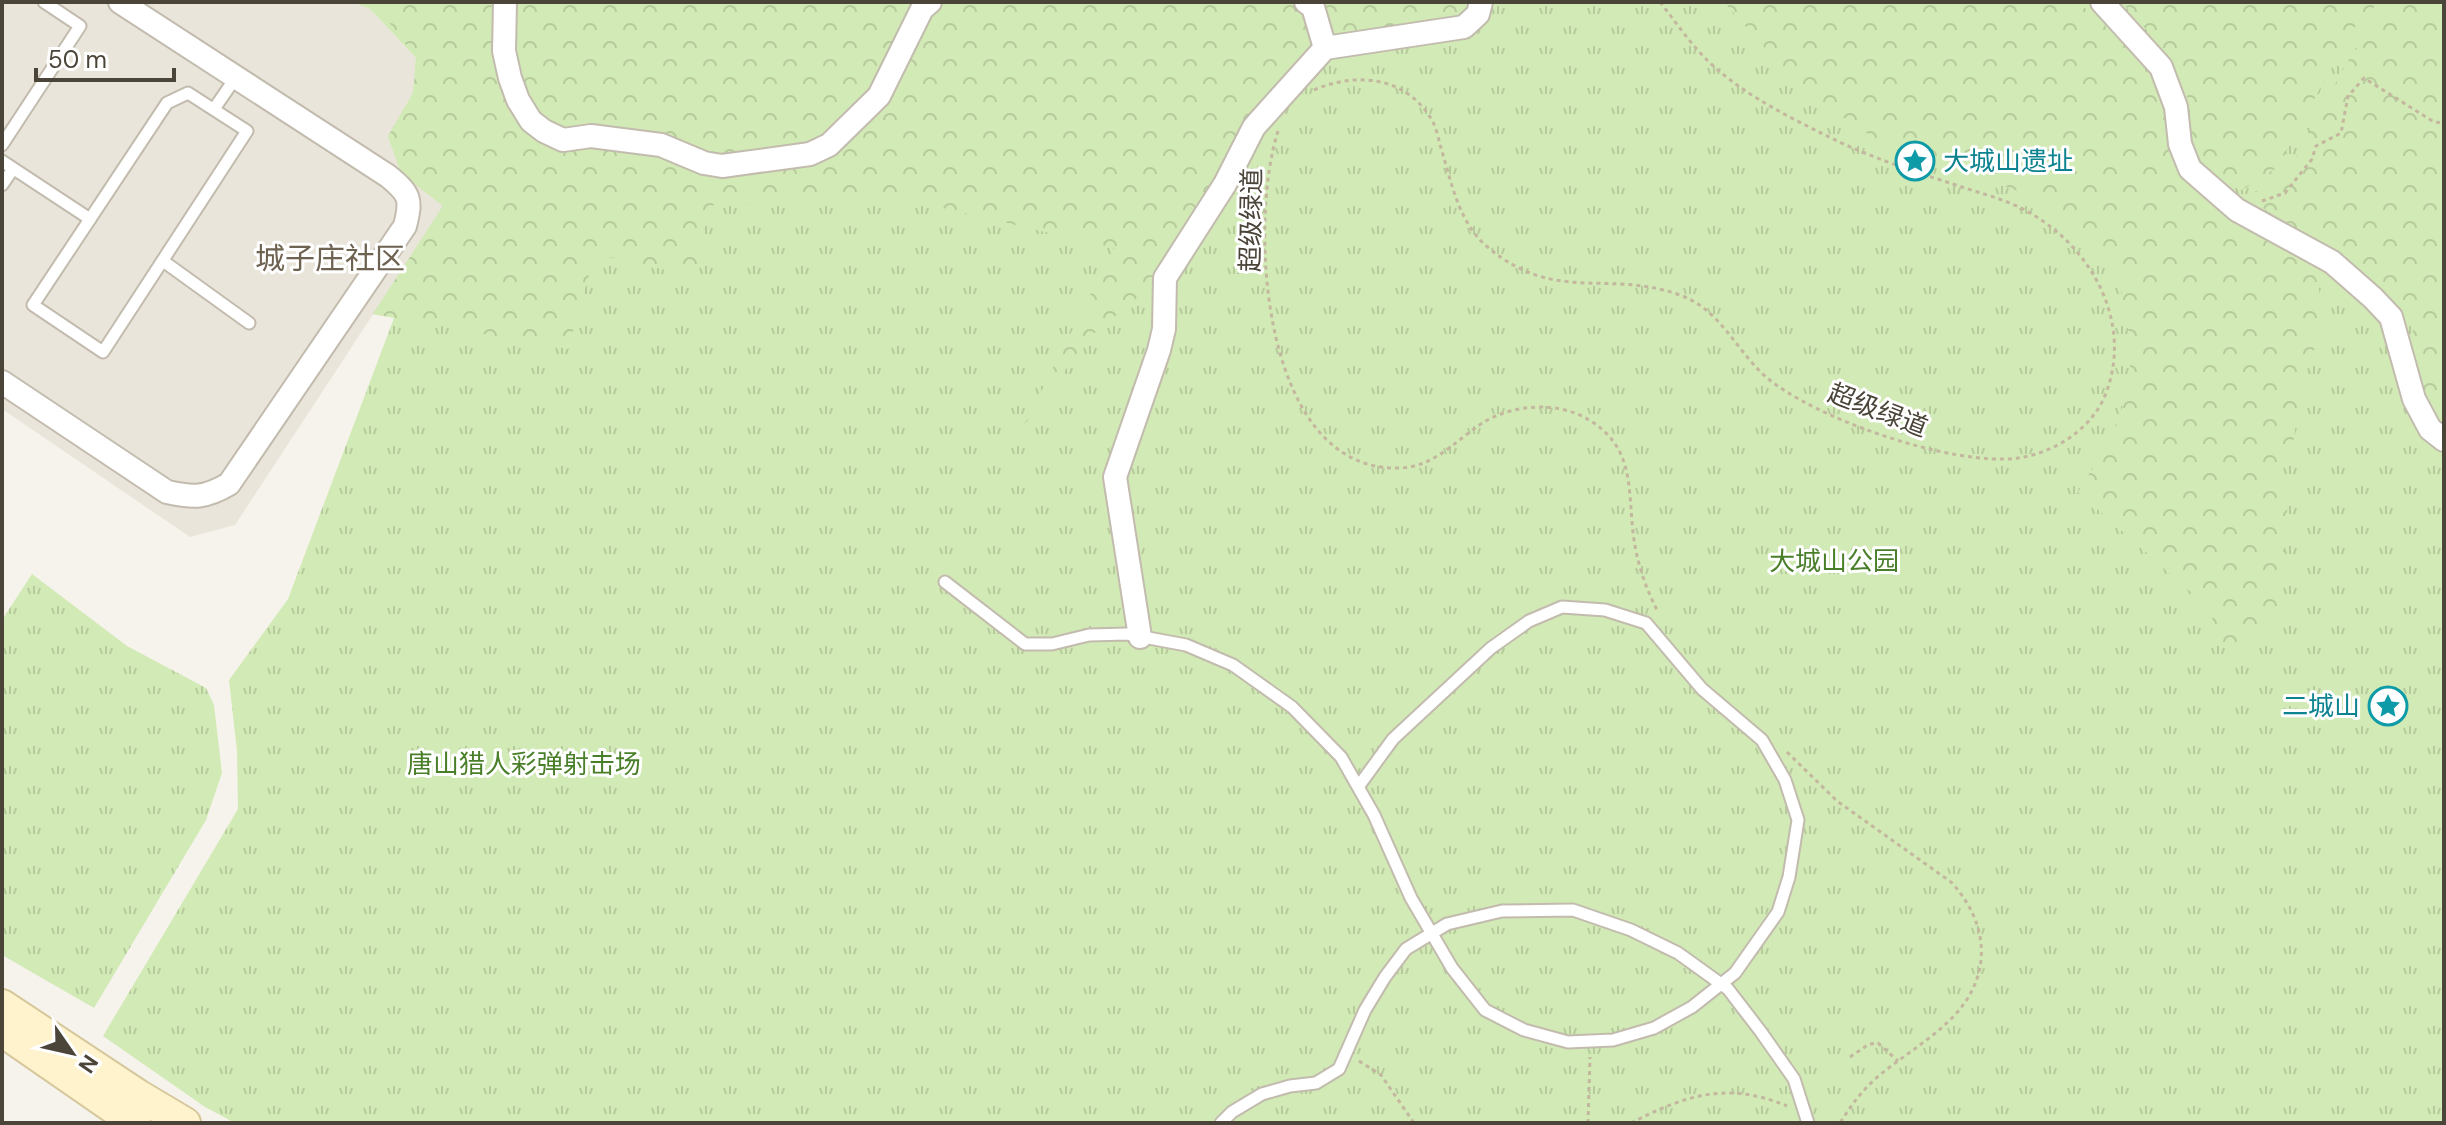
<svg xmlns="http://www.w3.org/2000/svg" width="2446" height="1125" font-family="'DM Sans','Noto Sans SC',sans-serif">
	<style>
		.residential { fill: #eae5da }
		.grass { fill: url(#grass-tufts) }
		.forest { fill: url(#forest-crowns) }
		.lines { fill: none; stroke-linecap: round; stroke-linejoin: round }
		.lane-casing { stroke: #c2bbae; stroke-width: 15 }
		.street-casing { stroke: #c2bbae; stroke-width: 26 }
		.secondary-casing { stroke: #d6c79b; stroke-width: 34 }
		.path { stroke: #c4b79f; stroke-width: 3; stroke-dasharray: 4 4; stroke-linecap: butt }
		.lane { stroke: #fff; stroke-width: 11 }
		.street { stroke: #fff; stroke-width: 22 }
		.secondary { stroke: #fff3cd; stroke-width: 30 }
		.labels { text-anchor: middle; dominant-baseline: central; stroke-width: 6; stroke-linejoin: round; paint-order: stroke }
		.culture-label { font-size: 26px; fill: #0d838f; stroke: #fff; text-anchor: start }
		.street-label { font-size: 26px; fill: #4b4439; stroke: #fff }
		.park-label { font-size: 26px; fill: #4a7f2a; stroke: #fff }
		.quarter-label { font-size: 30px; fill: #6e6250; stroke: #fff }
	</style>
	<defs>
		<pattern id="grass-tufts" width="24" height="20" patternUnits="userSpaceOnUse" patternTransform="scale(2)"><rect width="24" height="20" fill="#d2eab5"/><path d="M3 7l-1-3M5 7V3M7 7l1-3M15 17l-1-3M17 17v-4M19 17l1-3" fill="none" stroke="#b6ca9c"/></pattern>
		<pattern id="forest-crowns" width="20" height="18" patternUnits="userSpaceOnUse" patternTransform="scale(2)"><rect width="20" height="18" fill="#d2eab5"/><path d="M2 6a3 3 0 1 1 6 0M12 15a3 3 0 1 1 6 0" fill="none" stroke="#b6ca9c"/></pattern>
	</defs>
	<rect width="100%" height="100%" fill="#f6f3ec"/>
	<!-- residential -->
	<polygon class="residential" points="2,2 352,2 370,9 416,58 413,93 388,137 401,173 444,206 235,525 190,537 2,409"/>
	<!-- grass -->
	<g class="grass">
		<polygon points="352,2 2444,2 2444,1123 235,1123 205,1107 103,1036 238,809 237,751 229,680 288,599 394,318 373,314 443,206 401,173 388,136 413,93 416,58 370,9"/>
		<polygon points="32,574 127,646 206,688 214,705 222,773 206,820 94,1008 2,955 2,620"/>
	</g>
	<!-- forest -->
	<g class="forest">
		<polygon points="374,2 497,2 496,63 563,147 628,150 666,156 821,160 934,10 945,2 1295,2 1308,24 1310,47 1167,265 1149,288 1090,337 1024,425 1114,248 891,196 713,205 699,243 697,277 595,254 568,349 373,314 443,206 401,173 388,137 413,93 416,58"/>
		<polygon points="511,2 920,2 871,92 829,138 809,145 730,158 711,155 603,123 559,127 539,121 522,90 510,49"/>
		<polygon points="1320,2 1468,2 1456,20 1338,44"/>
		<polygon points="1724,2 2078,2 2124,43 2166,98 2178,174 2315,272 2325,319 2301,387 2292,452 2278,470 2288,501 2281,592 2285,608 2252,652 2213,640 2212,611 2078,492 2111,438 2129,389 2131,343 2119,280 2081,229 2033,196 1888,147 1804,92"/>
		<path d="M 2122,2 L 2379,2 L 2350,32 L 2278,167 L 2242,190 C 2170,157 2205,135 2181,80 C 2169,51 2142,26 2122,2 Z"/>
		<path d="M 2394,2 L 2444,2 L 2444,429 C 2417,403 2414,364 2413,328 L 2354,269 L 2245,196 L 2283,180 L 2346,64 L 2380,15 Z"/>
	</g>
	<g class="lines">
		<!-- lane casing -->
		<g class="lane-casing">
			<g id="lane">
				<polygon points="188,93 247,131 103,352 33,305 167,103"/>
				<polyline points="214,109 236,77"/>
				<polyline points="2,145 80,26 44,2"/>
				<polyline points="2,161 90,219"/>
				<polyline points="2,185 13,169"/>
				<polyline points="163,261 249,323"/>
				<polyline points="945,582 1025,644 1052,644 1089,635 1127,634 1186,645 1233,665 1292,707 1341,757 1374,815 1411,898 1452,968 1485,1010 1524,1030 1568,1042 1613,1040 1654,1028 1692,1007 1735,973 1778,912 1789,877 1798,820 1785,780 1762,740 1702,689 1646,623 1605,610 1562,607 1529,621 1491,648 1393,739 1358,787"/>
				<polyline points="1221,1123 1232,1112 1262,1094 1290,1086 1316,1083 1339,1069 1365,1010 1385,977 1406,949 1447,924 1502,911 1573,910 1631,930 1678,953 1728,989 1761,1032 1794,1079 1808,1123"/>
			</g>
		</g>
		<!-- street casing -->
		<g class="street-casing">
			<g id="street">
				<polyline points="505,2 504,51 510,78 518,100 531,121 544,131 563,140 591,136 661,145 704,163 722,166 810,154 829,145 879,96 922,9 930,2"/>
				<polyline points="1306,2 1313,7 1325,48"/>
				<polyline points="2102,2 2161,67 2176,107 2180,144 2190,169 2237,210 2332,262 2373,298 2391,317 2414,399 2430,429 2444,440"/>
				<path d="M 2,382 L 167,492 C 194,498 205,498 229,484 L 405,226 C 412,199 410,194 388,176 L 120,2"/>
				<polyline points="1140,637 1115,477 1159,350 1164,329 1165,278 1225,184 1254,127 1325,48 1464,27 1478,14 1481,2"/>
			</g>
		</g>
		<!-- secondary casing -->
		<g class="secondary-casing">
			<g id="secondary">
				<polyline points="2,1005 138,1095 185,1123"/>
				<polyline points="2,1031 135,1123"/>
			</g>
		</g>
		<!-- path -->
		<g class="path">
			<path d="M 1314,90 C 1355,72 1404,76 1430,117 C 1436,125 1438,138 1441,148 C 1452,184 1459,225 1490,249 C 1556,303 1606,270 1677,294 C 1720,308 1734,348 1765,376 C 1814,419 1954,467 2018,458 C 2055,453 2093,428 2106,393 C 2133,323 2092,248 2030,213 C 2007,199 1978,193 1953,184 C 1909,170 1864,155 1823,134 C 1783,114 1738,91 1706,59 C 1689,42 1675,21 1660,2"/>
			<path d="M 1278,131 C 1248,224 1261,474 1401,468 C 1436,466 1457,439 1484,422 C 1514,404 1559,401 1589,420 C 1634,447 1628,487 1633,532 C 1636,560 1645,587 1658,612"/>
			<polyline points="2262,201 2285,193 2312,159 2316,146 2341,133 2348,96 2364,78 2434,122 2444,123"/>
			<path d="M 1787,752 L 1837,801 L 1951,882 C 1990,924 1993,977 1951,1019 C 1928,1042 1899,1058 1874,1080 C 1860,1093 1850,1107 1840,1123"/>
			<polyline points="1850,1057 1869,1044 1878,1043 1898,1061"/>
			<polyline points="1359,1061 1381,1075 1414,1123"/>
			<polyline points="1588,1123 1590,1057"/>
			<path d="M 1631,1123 C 1686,1095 1727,1081 1787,1106"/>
		</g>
		<!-- lane -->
		<use href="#lane" class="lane"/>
		<!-- street -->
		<use href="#street" class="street"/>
		<!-- secondary -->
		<use href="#secondary" class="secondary"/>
	</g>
	<!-- icons -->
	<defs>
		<g id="sight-ring" transform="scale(2)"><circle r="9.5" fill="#fff" stroke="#0f9aa8" stroke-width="1.5"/><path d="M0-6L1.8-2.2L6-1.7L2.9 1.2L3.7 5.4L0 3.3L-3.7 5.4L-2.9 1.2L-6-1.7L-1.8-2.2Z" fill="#0f9aa8"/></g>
	</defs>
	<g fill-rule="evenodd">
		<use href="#sight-ring" x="1915" y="161"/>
		<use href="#sight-ring" x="2388" y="706"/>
	</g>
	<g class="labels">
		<!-- culture labels -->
		<g class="culture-label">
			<text x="1943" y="161">大城山遗址</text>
			<text x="2360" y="706" text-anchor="end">二城山</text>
		</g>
		<!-- street labels -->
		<g class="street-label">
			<text transform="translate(1251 220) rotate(-89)">超级绿道</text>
			<text transform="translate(1878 410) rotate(21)">超级绿道</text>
		</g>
		<!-- park labels -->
		<g class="park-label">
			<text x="1834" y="561">大城山公园</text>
			<text x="524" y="764">唐山猎人彩弹射击场</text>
		</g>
		<!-- quarter labels -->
		<g class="quarter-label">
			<text x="330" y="258">城子庄社区</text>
		</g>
	</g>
	<!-- border -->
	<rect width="2446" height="1125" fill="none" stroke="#4b4439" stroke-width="8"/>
	<!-- north arrow -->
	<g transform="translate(72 1053) rotate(124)" stroke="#ffffff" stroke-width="6" paint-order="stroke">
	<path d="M0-6L14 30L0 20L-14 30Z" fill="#4b4439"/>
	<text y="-12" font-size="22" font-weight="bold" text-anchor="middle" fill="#4b4439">N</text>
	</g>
	<!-- scale -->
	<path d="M36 68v12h138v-12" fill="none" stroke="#4b4439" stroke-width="4"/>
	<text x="48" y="68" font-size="24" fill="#4b4439" stroke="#ffffff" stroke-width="6" paint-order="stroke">50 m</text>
</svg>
